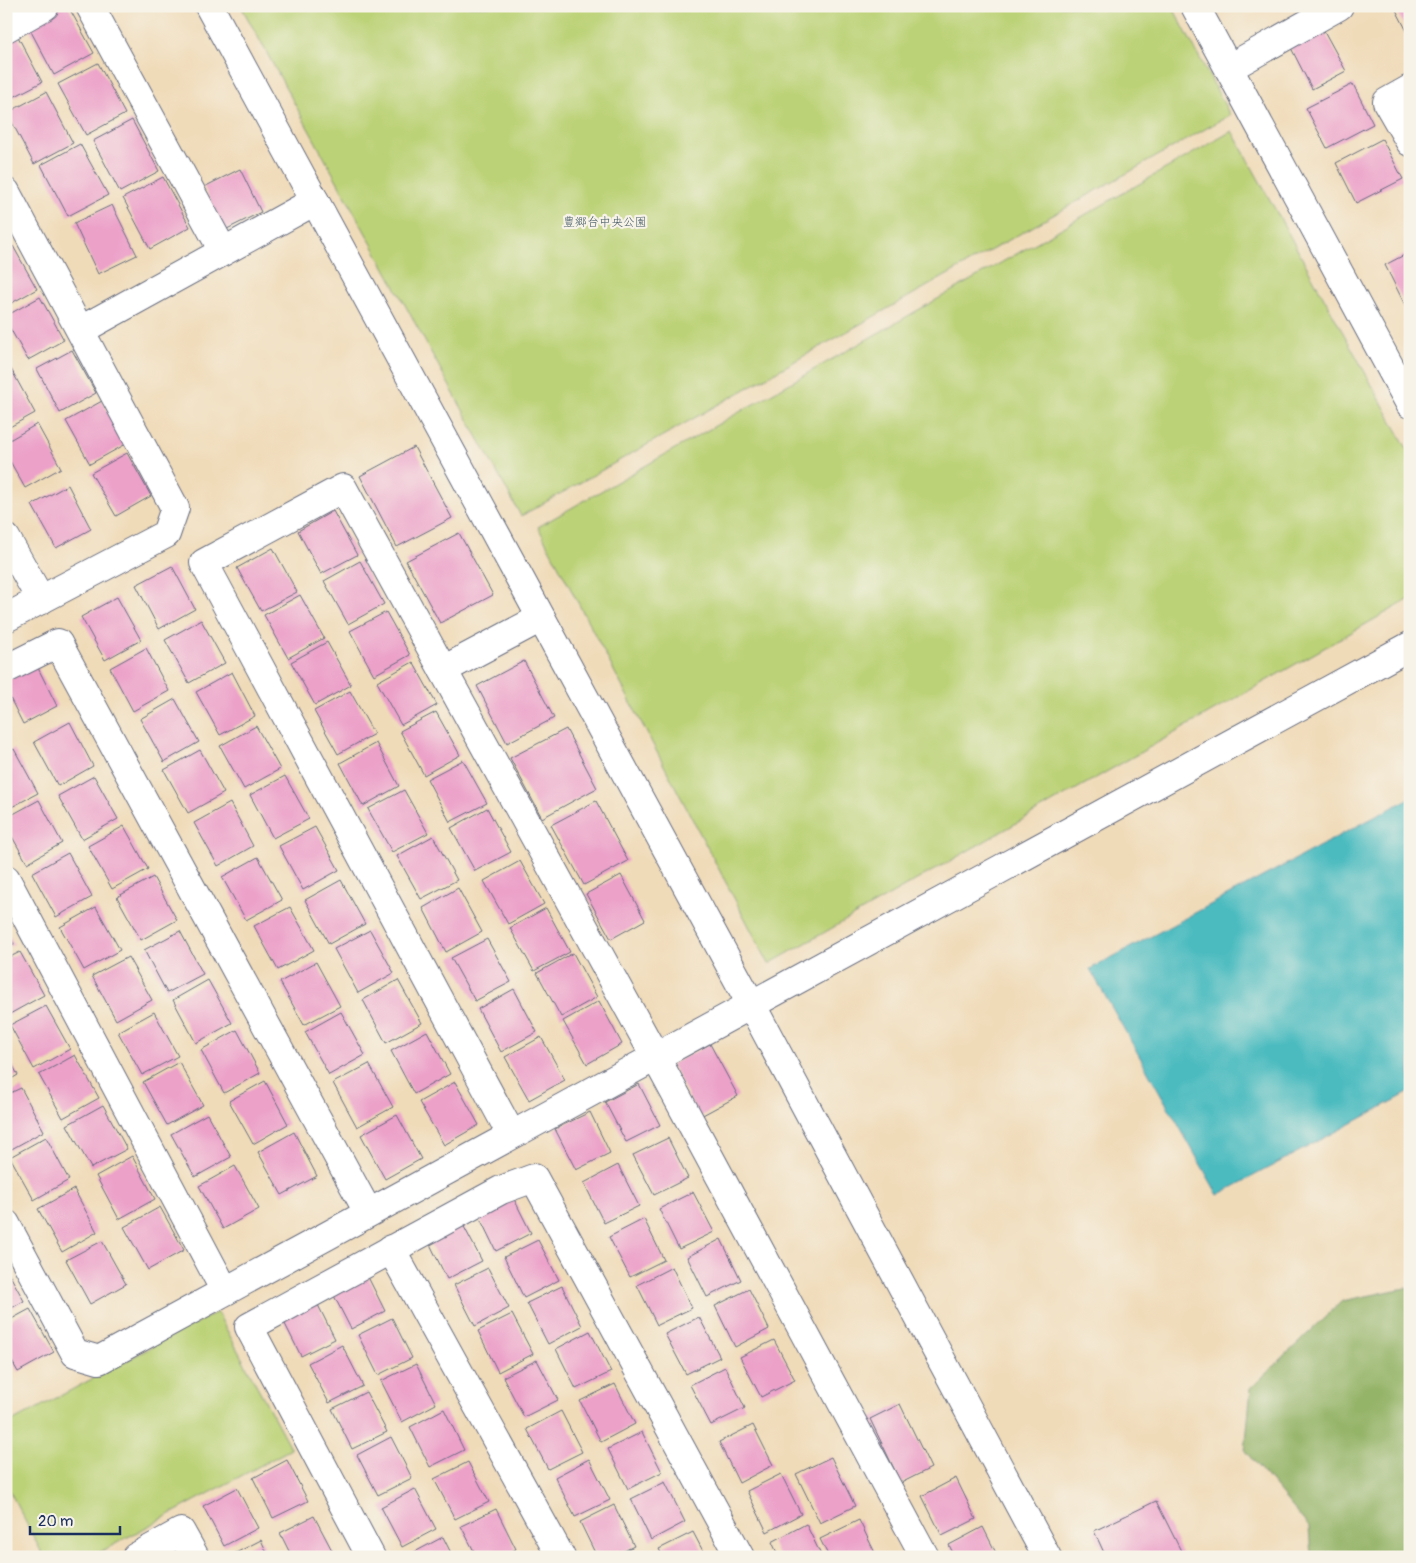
<svg xmlns="http://www.w3.org/2000/svg" width="1416" height="1563" font-family="Pangolin,'Klee One',sans-serif">
	<style>
		.green { fill: #bbd276; stroke: #6b806a }
		.forest { fill: #94b467; stroke: #587262 }
		.water { fill: #4bbbc0; stroke: #33758f }
		.building { fill: #eca1c9 }
		.lines { fill: none; stroke-linecap: round; stroke-linejoin: round }
		.minor-casing { stroke: #666b7e; stroke-width: 30 }
		.minor { stroke: #fff; stroke-width: 28 }
		.labels { text-anchor: middle; dominant-baseline: central; stroke-width: 4.5; stroke-linejoin: round; paint-order: stroke }
		.park-label { font-size: 12px; fill: #435864; stroke: #f7f3e8 }
	</style>
	<rect width="100%" height="100%" fill="#f7f3e8"/>
	<filter id="ink" filterUnits="userSpaceOnUse"><feTurbulence type="fractalNoise" baseFrequency=".02" numOctaves="2"/><feDisplacementMap in="SourceGraphic" scale="10" xChannelSelector="R" yChannelSelector="G"/><feConvolveMatrix kernelMatrix="1 2 1 2 8 2 1 2 1" color-interpolation-filters="sRGB"/></filter>
	<filter id="wash" filterUnits="userSpaceOnUse"><feTurbulence type="fractalNoise" baseFrequency=".0096" numOctaves="4" result="noise"/><feDisplacementMap in="SourceGraphic" scale="20" xChannelSelector="R" yChannelSelector="G"/><feGaussianBlur stdDeviation="1.12" result="paint"/><feColorMatrix in="noise" values="0 0 0 0 0 0 0 0 0 0 0 0 0 0 0 0 0 1.4 0 .05"/><feComposite in="paint" operator="in"/></filter>
	<g filter="url(#wash)">
		<rect width="100%" height="100%" fill="#f0dbb9"/>
		<!-- green -->
		<g class="green">
			<polygon points="241,6 1172,6 1230,115 521,516"/>
			<polygon points="1232,131 1410,454 1410,599 769,964 538,527"/>
			<polygon points="217,1312 291,1449 91,1557 44,1557 6,1484 6,1425"/>
		</g>
		<!-- forest -->
		<polygon class="forest" points="1410,1287 1410,1557 1311,1557 1309,1527 1245,1451 1251,1388 1342,1301"/>
		<!-- water -->
		<polygon class="water" points="1410,798 1410,1092 1218,1195 1090,969"/>
		<g id="blocks">
			<!-- building -->
			<g class="building">
				<polygon points="60,6 68,6 94,53 54,75 27,24"/>
				<polygon points="1394,6 1410,6 1410,37"/>
				<polygon points="1323,29 1346,71 1312,89 1290,46"/>
				<polygon points="15,31 42,82 6,101 6,36"/>
				<polygon points="98,63 125,114 86,135 58,84"/>
				<polygon points="1353,84 1373,124 1327,148 1306,108"/>
				<polygon points="46,92 73,143 34,164 7,113"/>
				<polygon points="132,120 159,171 120,192 93,141"/>
				<polygon points="1382,139 1403,179 1356,203 1336,163"/>
				<polygon points="80,144 108,195 68,216 41,165"/>
				<polygon points="240,169 261,212 225,230 204,187"/>
				<polygon points="163,177 190,227 150,249 123,198"/>
				<polygon points="112,205 137,255 98,274 74,223"/>
				<polygon points="6,224 13,236 6,240"/>
				<polygon points="13,246 37,289 6,306 6,250"/>
				<polygon points="1410,252 1410,307 1407,309 1385,265"/>
				<polygon points="40,297 64,340 28,360 6,321 6,316"/>
				<polygon points="72,350 96,393 60,413 37,369"/>
				<polygon points="11,369 35,413 6,429 6,372"/>
				<polygon points="102,401 126,444 90,464 66,421"/>
				<polygon points="37,424 61,468 25,488 6,454 6,442"/>
				<polygon points="414,447 452,518 397,547 360,476"/>
				<polygon points="127,453 151,496 116,516 91,473"/>
				<polygon points="68,485 91,529 56,548 32,505"/>
				<polygon points="333,511 357,555 321,574 298,531"/>
				<polygon points="459,533 493,595 440,623 406,561"/>
				<polygon points="273,548 297,592 261,611 237,568"/>
				<polygon points="360,561 384,604 348,624 324,581"/>
				<polygon points="172,566 195,609 159,629 136,585"/>
				<polygon points="300,595 324,638 288,658 264,615"/>
				<polygon points="117,597 141,640 105,660 81,617"/>
				<polygon points="386,612 410,655 374,675 350,631"/>
				<polygon points="201,620 225,663 189,683 165,640"/>
				<polygon points="327,642 351,685 315,705 291,662"/>
				<polygon points="146,648 169,691 133,711 110,668"/>
				<polygon points="524,661 554,718 507,743 477,686"/>
				<polygon points="413,662 437,705 401,725 377,682"/>
				<polygon points="37,666 57,706 23,724 6,690 6,681"/>
				<polygon points="232,672 255,716 220,735 196,692"/>
				<polygon points="350,691 374,734 338,754 314,711"/>
				<polygon points="175,699 199,742 164,762 140,719"/>
				<polygon points="436,712 460,755 424,775 400,731"/>
				<polygon points="70,722 93,766 58,786 34,742"/>
				<polygon points="256,726 280,769 244,789 220,746"/>
				<polygon points="566,729 597,788 542,818 510,758"/>
				<polygon points="376,743 399,786 363,806 340,763"/>
				<polygon points="14,749 38,793 6,810 6,753"/>
				<polygon points="200,750 224,793 188,813 164,770"/>
				<polygon points="463,760 487,803 450,822 427,779"/>
				<polygon points="94,776 118,819 82,839 58,796"/>
				<polygon points="285,776 309,819 273,838 250,795"/>
				<polygon points="404,790 428,833 392,852 368,809"/>
				<polygon points="39,800 62,843 27,863 6,826 6,818"/>
				<polygon points="596,801 628,861 584,885 551,825"/>
				<polygon points="230,803 253,846 218,866 194,823"/>
				<polygon points="487,808 511,852 475,871 451,828"/>
				<polygon points="124,826 148,869 112,889 88,846"/>
				<polygon points="315,827 339,870 303,890 279,846"/>
				<polygon points="433,836 457,880 421,899 397,856"/>
				<polygon points="68,853 92,897 56,917 32,873"/>
				<polygon points="258,857 282,900 246,920 222,877"/>
				<polygon points="520,861 544,904 508,924 484,881"/>
				<polygon points="621,875 645,920 611,939 586,894"/>
				<polygon points="153,877 177,920 141,940 117,897"/>
				<polygon points="341,880 365,924 329,944 305,900"/>
				<polygon points="458,888 482,932 446,952 423,908"/>
				<polygon points="96,907 120,950 84,970 60,927"/>
				<polygon points="290,907 314,950 278,970 254,926"/>
				<polygon points="546,908 570,952 534,971 510,928"/>
				<polygon points="6,930 14,944 6,948"/>
				<polygon points="370,930 394,973 358,993 334,949"/>
				<polygon points="180,931 203,974 167,993 144,950"/>
				<polygon points="487,939 511,982 475,1001 451,958"/>
				<polygon points="20,952 44,995 8,1015 6,959"/>
				<polygon points="573,953 597,997 561,1017 537,973"/>
				<polygon points="128,957 152,1000 116,1020 92,976"/>
				<polygon points="316,962 340,1006 304,1025 280,982"/>
				<polygon points="208,980 232,1023 196,1043 173,1000"/>
				<polygon points="398,980 422,1023 386,1043 363,1000"/>
				<polygon points="514,989 537,1032 501,1052 478,1009"/>
				<polygon points="599,1001 622,1044 587,1064 563,1021"/>
				<polygon points="46,1006 70,1049 34,1069 10,1025"/>
				<polygon points="154,1012 178,1056 142,1075 118,1032"/>
				<polygon points="341,1012 365,1055 329,1075 305,1032"/>
				<polygon points="237,1030 260,1073 224,1093 201,1050"/>
				<polygon points="427,1031 450,1074 414,1094 391,1051"/>
				<polygon points="541,1037 565,1080 529,1100 505,1057"/>
				<polygon points="710,1044 738,1096 699,1117 672,1064"/>
				<polygon points="6,1053 18,1075 6,1082"/>
				<polygon points="75,1055 99,1098 63,1118 39,1075"/>
				<polygon points="179,1062 203,1105 167,1125 143,1082"/>
				<polygon points="369,1064 393,1107 357,1127 333,1083"/>
				<polygon points="265,1081 288,1124 253,1144 229,1101"/>
				<polygon points="455,1082 479,1125 444,1145 419,1102"/>
				<polygon points="639,1084 660,1125 626,1142 605,1102"/>
				<polygon points="21,1088 44,1131 8,1151 6,1146 6,1095"/>
				<polygon points="103,1105 127,1149 91,1168 67,1125"/>
				<polygon points="590,1112 610,1153 576,1170 555,1129"/>
				<polygon points="207,1114 231,1157 195,1177 171,1134"/>
				<polygon points="397,1115 421,1159 385,1179 361,1135"/>
				<polygon points="294,1132 317,1176 282,1195 258,1152"/>
				<polygon points="46,1137 69,1180 34,1200 10,1157"/>
				<polygon points="668,1138 688,1178 654,1195 633,1155"/>
				<polygon points="132,1156 155,1199 119,1219 96,1176"/>
				<polygon points="618,1165 639,1206 604,1223 584,1183"/>
				<polygon points="235,1166 259,1209 223,1229 199,1186"/>
				<polygon points="74,1189 97,1232 62,1252 38,1209"/>
				<polygon points="693,1192 714,1232 679,1249 659,1209"/>
				<polygon points="511,1193 531,1233 496,1251 476,1210"/>
				<polygon points="160,1207 184,1250 148,1270 124,1227"/>
				<polygon points="644,1219 664,1260 630,1277 609,1237"/>
				<polygon points="461,1221 482,1261 447,1279 427,1238"/>
				<polygon points="721,1239 741,1280 707,1297 687,1257"/>
				<polygon points="538,1240 559,1280 524,1298 504,1257"/>
				<polygon points="102,1241 126,1284 90,1304 66,1260"/>
				<polygon points="672,1267 692,1308 657,1325 637,1285"/>
				<polygon points="6,1268 24,1301 6,1311"/>
				<polygon points="488,1268 509,1308 475,1326 454,1285"/>
				<polygon points="365,1271 385,1311 351,1329 330,1288"/>
				<polygon points="562,1286 582,1326 548,1344 527,1303"/>
				<polygon points="749,1289 769,1329 735,1347 715,1306"/>
				<polygon points="315,1299 335,1339 301,1356 281,1316"/>
				<polygon points="30,1309 54,1352 18,1372 6,1351 6,1322"/>
				<polygon points="512,1314 533,1354 498,1372 478,1331"/>
				<polygon points="699,1317 720,1357 686,1374 665,1334"/>
				<polygon points="392,1318 412,1358 378,1375 358,1335"/>
				<polygon points="590,1331 611,1372 576,1389 556,1349"/>
				<polygon points="774,1340 795,1380 761,1397 740,1357"/>
				<polygon points="342,1345 363,1386 329,1403 308,1363"/>
				<polygon points="537,1360 558,1400 524,1417 503,1377"/>
				<polygon points="416,1364 436,1404 402,1422 381,1381"/>
				<polygon points="725,1367 745,1408 711,1425 690,1385"/>
				<polygon points="615,1384 635,1424 601,1442 580,1401"/>
				<polygon points="366,1392 387,1432 352,1449 332,1409"/>
				<polygon points="900,1404 931,1468 901,1483 870,1419"/>
				<polygon points="444,1409 464,1450 430,1467 410,1427"/>
				<polygon points="561,1411 582,1452 548,1469 527,1429"/>
				<polygon points="753,1425 773,1465 739,1483 719,1442"/>
				<polygon points="642,1432 662,1472 628,1489 608,1449"/>
				<polygon points="391,1437 412,1478 378,1495 357,1455"/>
				<polygon points="831,1457 855,1506 820,1523 796,1474"/>
				<polygon points="589,1459 610,1500 575,1517 555,1477"/>
				<polygon points="287,1460 308,1501 273,1518 253,1478"/>
				<polygon points="468,1462 489,1502 455,1519 434,1479"/>
				<polygon points="781,1474 801,1514 767,1532 747,1491"/>
				<polygon points="956,1478 976,1519 942,1536 922,1496"/>
				<polygon points="665,1482 685,1522 651,1540 631,1499"/>
				<polygon points="237,1488 258,1528 224,1546 203,1506"/>
				<polygon points="415,1489 436,1529 402,1547 381,1507"/>
				<polygon points="1156,1501 1184,1557 1106,1557 1094,1531"/>
				<polygon points="614,1505 634,1546 612,1557 597,1557 580,1522"/>
				<polygon points="496,1509 516,1549 502,1557 477,1557 461,1526"/>
				<polygon points="314,1516 335,1556 292,1557 280,1533"/>
				<polygon points="859,1520 877,1557 829,1557 820,1539"/>
				<polygon points="806,1524 822,1557 779,1557 772,1542"/>
				<polygon points="983,1527 998,1557 955,1557 949,1545"/>
				<polygon points="693,1532 706,1557 663,1557 659,1549"/>
				<polygon points="443,1537 453,1557 410,1557 409,1555"/>
				<polygon points="261,1540 269,1557 228,1557"/>
			</g>
		</g>
	</g>
	<g filter="url(#ink)">
		<use href="#blocks" fill-opacity="0" stroke="#666b7e" stroke-width="1"/>
		<g class="lines">
			<!-- minor casing -->
			<g class="minor-casing">
				<g id="minor">
					<polyline points="90,6 223,251"/>
					<polyline points="209,6 751,1004 1047,1557"/>
					<polyline points="1195,6 1410,404"/>
					<polyline points="6,28 45,6"/>
					<polyline points="1229,68 1339,6"/>
					<polyline points="1410,89 1387,102 1410,142"/>
					<polyline points="6,192 175,508 166,534 6,618"/>
					<polyline points="81,330 315,201"/>
					<polyline points="6,538 41,600"/>
					<polyline points="6,669 58,643 368,1212"/>
					<polyline points="443,670 541,618"/>
					<polyline points="6,879 225,1291"/>
					<polyline points="511,1134 204,563 343,488 655,1056 925,1557"/>
					<polyline points="6,1224 75,1353 99,1360 1410,646"/>
					<polyline points="391,1249 561,1557"/>
					<polyline points="136,1557 181,1532 195,1557"/>
					<polyline points="371,1557 249,1327 501,1190 534,1178 740,1557"/>
				</g>
			</g>
			<!-- minor -->
			<use href="#minor" class="minor"/>
		</g>
	</g>
	<g class="labels">
		<!-- park labels -->
		<g class="park-label">
			<text x="605" y="222">豊郷台中央公園</text>
		</g>
	</g>
	<!-- margin -->
	<rect width="1416" height="1563" fill="none" stroke="#f7f3e8" stroke-width="25"/>
	<!-- scale -->
	<path d="M30 1526v8h90v-8" fill="none" stroke="#1b2f5e" stroke-width="2.5"/>
	<text x="38" y="1526" font-size="15" fill="#1b2f5e" stroke="#f7f3e8" stroke-width="4" paint-order="stroke">20 m</text>
</svg>
